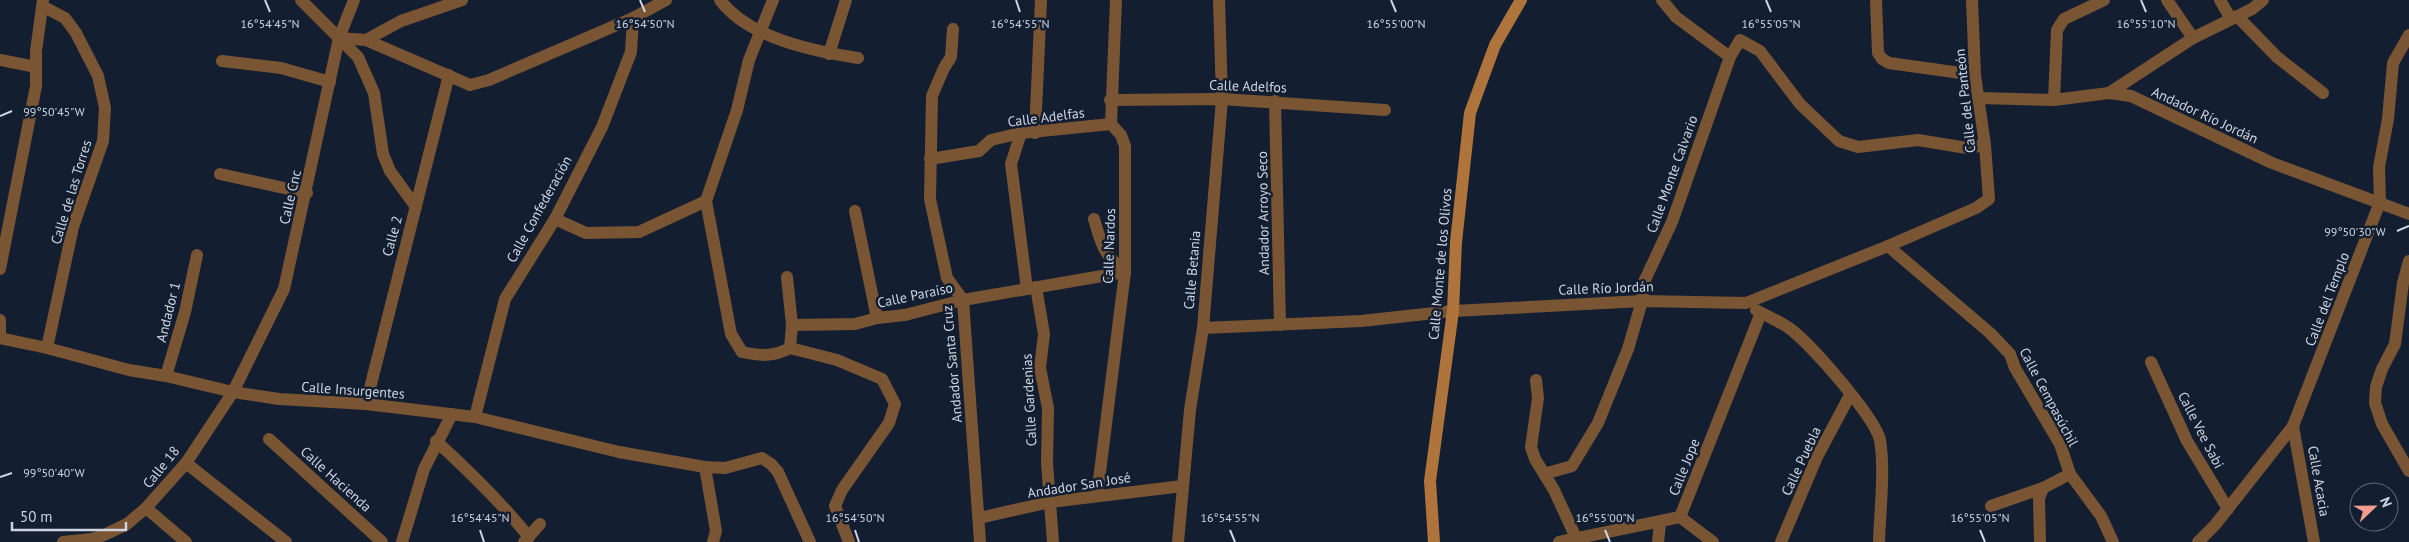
<svg xmlns="http://www.w3.org/2000/svg" width="2409" height="542" font-family="'PT Sans',sans-serif">
	<style>
		.lines { fill: none; stroke-linecap: round; stroke-linejoin: round }
		.street { stroke: #7a5534; stroke-width: 12 }
		.secondary { stroke: #af743c; stroke-width: 12 }
		.ticks { fill: none; stroke: #cdd5e2; stroke-width: 2 }
		.labels { text-anchor: middle; dominant-baseline: central; stroke-width: 5; stroke-linejoin: round; paint-order: stroke }
		.street-label { font-size: 14px; fill: #cdd5e2; stroke: #131f30 }
		.ticks-label { font-size: 12px; text-anchor: middle; fill: #cdd5e2; stroke: #131f30; stroke-width: 5; stroke-linejoin: round; paint-order: stroke }
	</style>
	<rect width="100%" height="100%" fill="#131f30"/>
	<g class="lines">
		<!-- street -->
		<g class="street">
			<polyline points="301,0 358,57 374,93 383,154 390,171 416,207"/>
			<path d="M 720,0 C 749,38 812,51 858,58"/>
			<path d="M 773,0 L 749,60 L 737,110 L 706,201 L 731,334 L 742,352 C 761,356 773,357 790,348 L 837,360 L 882,379 L 895,404 L 889,423 L 842,490 L 835,506 L 849,542"/>
			<polyline points="1662,0 1676,17 1730,57"/>
			<polyline points="1876,0 1878,53 1882,59 1889,63 1975,75"/>
			<polyline points="2167,0 2193,38"/>
			<polyline points="2220,0 2231,19"/>
			<polyline points="42,6 65,18 76,33 98,76 105,108 103,141 73,227 47,348"/>
			<polyline points="2237,16 2277,57 2323,93"/>
			<polyline points="953,29 951,57 944,68 932,96 930,199 947,278 963,300 980,542"/>
			<polyline points="339,38 366,40 470,85 489,80 633,18 666,0"/>
			<polyline points="366,40 401,21 462,0"/>
			<polyline points="829,54 846,0"/>
			<polyline points="0,60 36,67"/>
			<polyline points="222,61 281,68 330,82"/>
			<polyline points="2109,93 2193,38 2252,9 2263,0"/>
			<polyline points="1980,98 2054,100 2109,93 2131,96 2272,163 2409,214"/>
			<polyline points="1110,100 1222,99 1385,110"/>
			<polyline points="2054,100 2057,30 2064,19 2104,0"/>
			<polyline points="1275,101 1280,325"/>
			<polyline points="1021,133 1011,164 1027,289"/>
			<polyline points="1035,133 1041,0"/>
			<polyline points="930,159 979,151 991,140 1021,133 1111,124"/>
			<polyline points="220,174 307,193"/>
			<polyline points="855,211 877,318"/>
			<polyline points="555,219 586,233 639,232 706,201"/>
			<path d="M 1094,219 C 1101,244 1104,255 1125,272"/>
			<polyline points="1888,246 1990,333 2010,354 2015,368 2060,444 2070,474 2101,516 2113,542"/>
			<polyline points="2409,261 2403,283 2395,344 2382,369 2376,387 2375,403 2382,424 2409,471"/>
			<polyline points="0,269 36,86 36,51 43,0"/>
			<polyline points="787,277 792,325 790,348"/>
			<polyline points="1036,287 1044,334 1040,368 1048,408 1047,463 1053,542"/>
			<path d="M 1756,310 C 1767,316 1779,321 1789,328 C 1809,342 1875,417 1880,440 C 1885,470 1880,510 1879,542"/>
			<polyline points="0,320 0,338"/>
			<polyline points="792,325 855,324 877,318 905,315 963,300 1125,272"/>
			<polyline points="1203,328 1361,321 1453,311 1642,301 1746,303 1888,246 1976,208 1989,199 1985,145 1975,75 1972,0"/>
			<polyline points="0,338 47,348 129,370 166,376 233,392 279,399 366,404 475,417 619,452 705,467 725,468 762,458 771,464 778,472 810,542"/>
			<polyline points="2151,362 2187,441 2228,509"/>
			<polyline points="166,376 185,312 197,255"/>
			<polyline points="1536,380 1538,398 1531,447 1535,459 1554,490 1578,542"/>
			<polyline points="366,404 449,75"/>
			<polyline points="475,417 505,299 555,219 602,127 631,52 633,18"/>
			<polyline points="2293,426 2314,542"/>
			<polyline points="269,439 382,542"/>
			<path d="M 436,441 C 469,471 501,502 529,537"/>
			<polyline points="186,463 286,542"/>
			<polyline points="705,467 716,531 713,542"/>
			<polyline points="1544,474 1572,466 1598,423 1628,349 1642,301 1644,282 1672,222 1730,57 1740,40 1760,51 1800,104 1839,141 1858,147 1918,140 1967,148 1985,145"/>
			<polyline points="1097,496 1125,272 1125,146 1121,135 1111,124 1116,0"/>
			<polyline points="1991,506 2043,488 2070,474"/>
			<polyline points="146,508 186,542"/>
			<polyline points="1680,517 1713,542"/>
			<polyline points="979,518 1050,502 1183,486"/>
			<polyline points="63,542 92,539 104,535 127,524 146,508 186,463 233,392 284,289 339,38 354,0"/>
			<polyline points="402,542 424,469 452,414"/>
			<polyline points="524,542 540,524"/>
			<polyline points="1178,542 1190,410 1203,328 1222,99 1219,0"/>
			<polyline points="1559,542 1680,517 1761,313"/>
			<polyline points="1658,542 1660,523"/>
			<polyline points="1781,542 1817,457 1850,395"/>
			<polyline points="2040,542 2039,498 2043,488"/>
			<polyline points="2198,542 2215,525 2293,426 2380,202 2379,167 2388,119 2393,63 2409,35"/>
		</g>
		<!-- secondary -->
		<polyline class="secondary" points="1434,542 1430,481 1453,311 1456,242 1470,113 1495,45 1521,0"/>
	</g>
	<!-- ticks -->
	<path class="ticks" d="M 265,0 L 270,12M 640,0 L 645,12M 1016,0 L 1020,12M 1391,0 L 1396,12M 1766,0 L 1771,12M 2141,0 L 2146,12M 0,116 L 12,111M 2397,231 L 2409,226M 0,477 L 12,473M 480,530 L 484,542M 855,530 L 859,542M 1230,530 L 1235,542M 1605,530 L 1610,542M 1980,530 L 1985,542"/>
	<g class="labels">
		<!-- street labels -->
		<g class="street-label">
			<text transform="translate(1248 86) rotate(2)">Calle Adelfos</text>
			<text transform="translate(1965 101) rotate(-96)">Calle del Panteón</text>
			<text transform="translate(2205 115) rotate(25)">Andador Río Jordán</text>
			<text transform="translate(1046 117) rotate(-7)">Calle Adelfas</text>
			<text transform="translate(1672 174) rotate(-70)">Calle Monte Calvario</text>
			<text transform="translate(71 192) rotate(-73)">Calle de las Torres</text>
			<text transform="translate(290 197) rotate(-77)">Calle Cnc</text>
			<text transform="translate(539 209) rotate(-61)">Calle Confederación</text>
			<text transform="translate(1263 213) rotate(-91)">Andador Arroyo Seco</text>
			<text transform="translate(392 236) rotate(-75)">Calle 2</text>
			<text transform="translate(1109 246) rotate(-88)">Calle Nardos</text>
			<text transform="translate(1440 264) rotate(-85)">Calle Monte de los Olivos</text>
			<text transform="translate(1192 270) rotate(-85)">Calle Betania</text>
			<text transform="translate(1606 288) rotate(-2)">Calle Río Jordán</text>
			<text transform="translate(915 295) rotate(-12)">Calle Paraíso</text>
			<text transform="translate(2327 299) rotate(-69)">Calle del Templo</text>
			<text transform="translate(168 312) rotate(-76)">Andador 1</text>
			<text transform="translate(952 364) rotate(-95)">Andador Santa Cruz</text>
			<text transform="translate(353 390) rotate(4)">Calle Insurgentes</text>
			<text transform="translate(2049 397) rotate(62)">Calle Cempasúchil</text>
			<text transform="translate(1029 400) rotate(-93)">Calle Gardenias</text>
			<text transform="translate(2201 430) rotate(63)">Calle Vee Sabi</text>
			<text transform="translate(1801 461) rotate(-65)">Calle Puebla</text>
			<text transform="translate(161 467) rotate(-51)">Calle 18</text>
			<text transform="translate(1684 467) rotate(-68)">Calle Jope</text>
			<text transform="translate(336 479) rotate(42)">Calle Hacienda</text>
			<text transform="translate(2319 481) rotate(80)">Calle Acacia</text>
			<text transform="translate(1079 485) rotate(-9)">Andador San José</text>
		</g>
	</g>
	<g class="ticks-label">
		<text x="1020" y="28">16°54'55"N</text>
		<text x="1396" y="28">16°55'00"N</text>
		<text x="1771" y="28">16°55'05"N</text>
		<text x="2146" y="28">16°55'10"N</text>
		<text x="270" y="28">16°54'45"N</text>
		<text x="645" y="28">16°54'50"N</text>
		<text x="54" y="116">99°50'45"W</text>
		<text x="2355" y="236">99°50'30"W</text>
		<text x="54" y="477">99°50'40"W</text>
		<text x="480" y="522">16°54'45"N</text>
		<text x="855" y="522">16°54'50"N</text>
		<text x="1230" y="522">16°54'55"N</text>
		<text x="1605" y="522">16°55'00"N</text>
		<text x="1980" y="522">16°55'05"N</text>
	</g>
	<!-- north arrow -->
	<g transform="translate(2374 507) rotate(68)"><circle r="24" fill="#131f30" stroke="#5d6877"/>
	<path d="M0-4L9 19L0 12L-9 19Z" fill="#f59d8e"/>
	<text y="-8" font-size="14" font-weight="bold" text-anchor="middle" fill="#cdd5e2">N</text>
	</g>
	<!-- scale -->
	<path d="M12 522v8h114v-8" fill="none" stroke="#cdd5e2" stroke-width="2.5"/>
	<text x="20" y="522" font-size="15" fill="#cdd5e2" stroke="#131f30" stroke-width="4" paint-order="stroke">50 m</text>
</svg>
